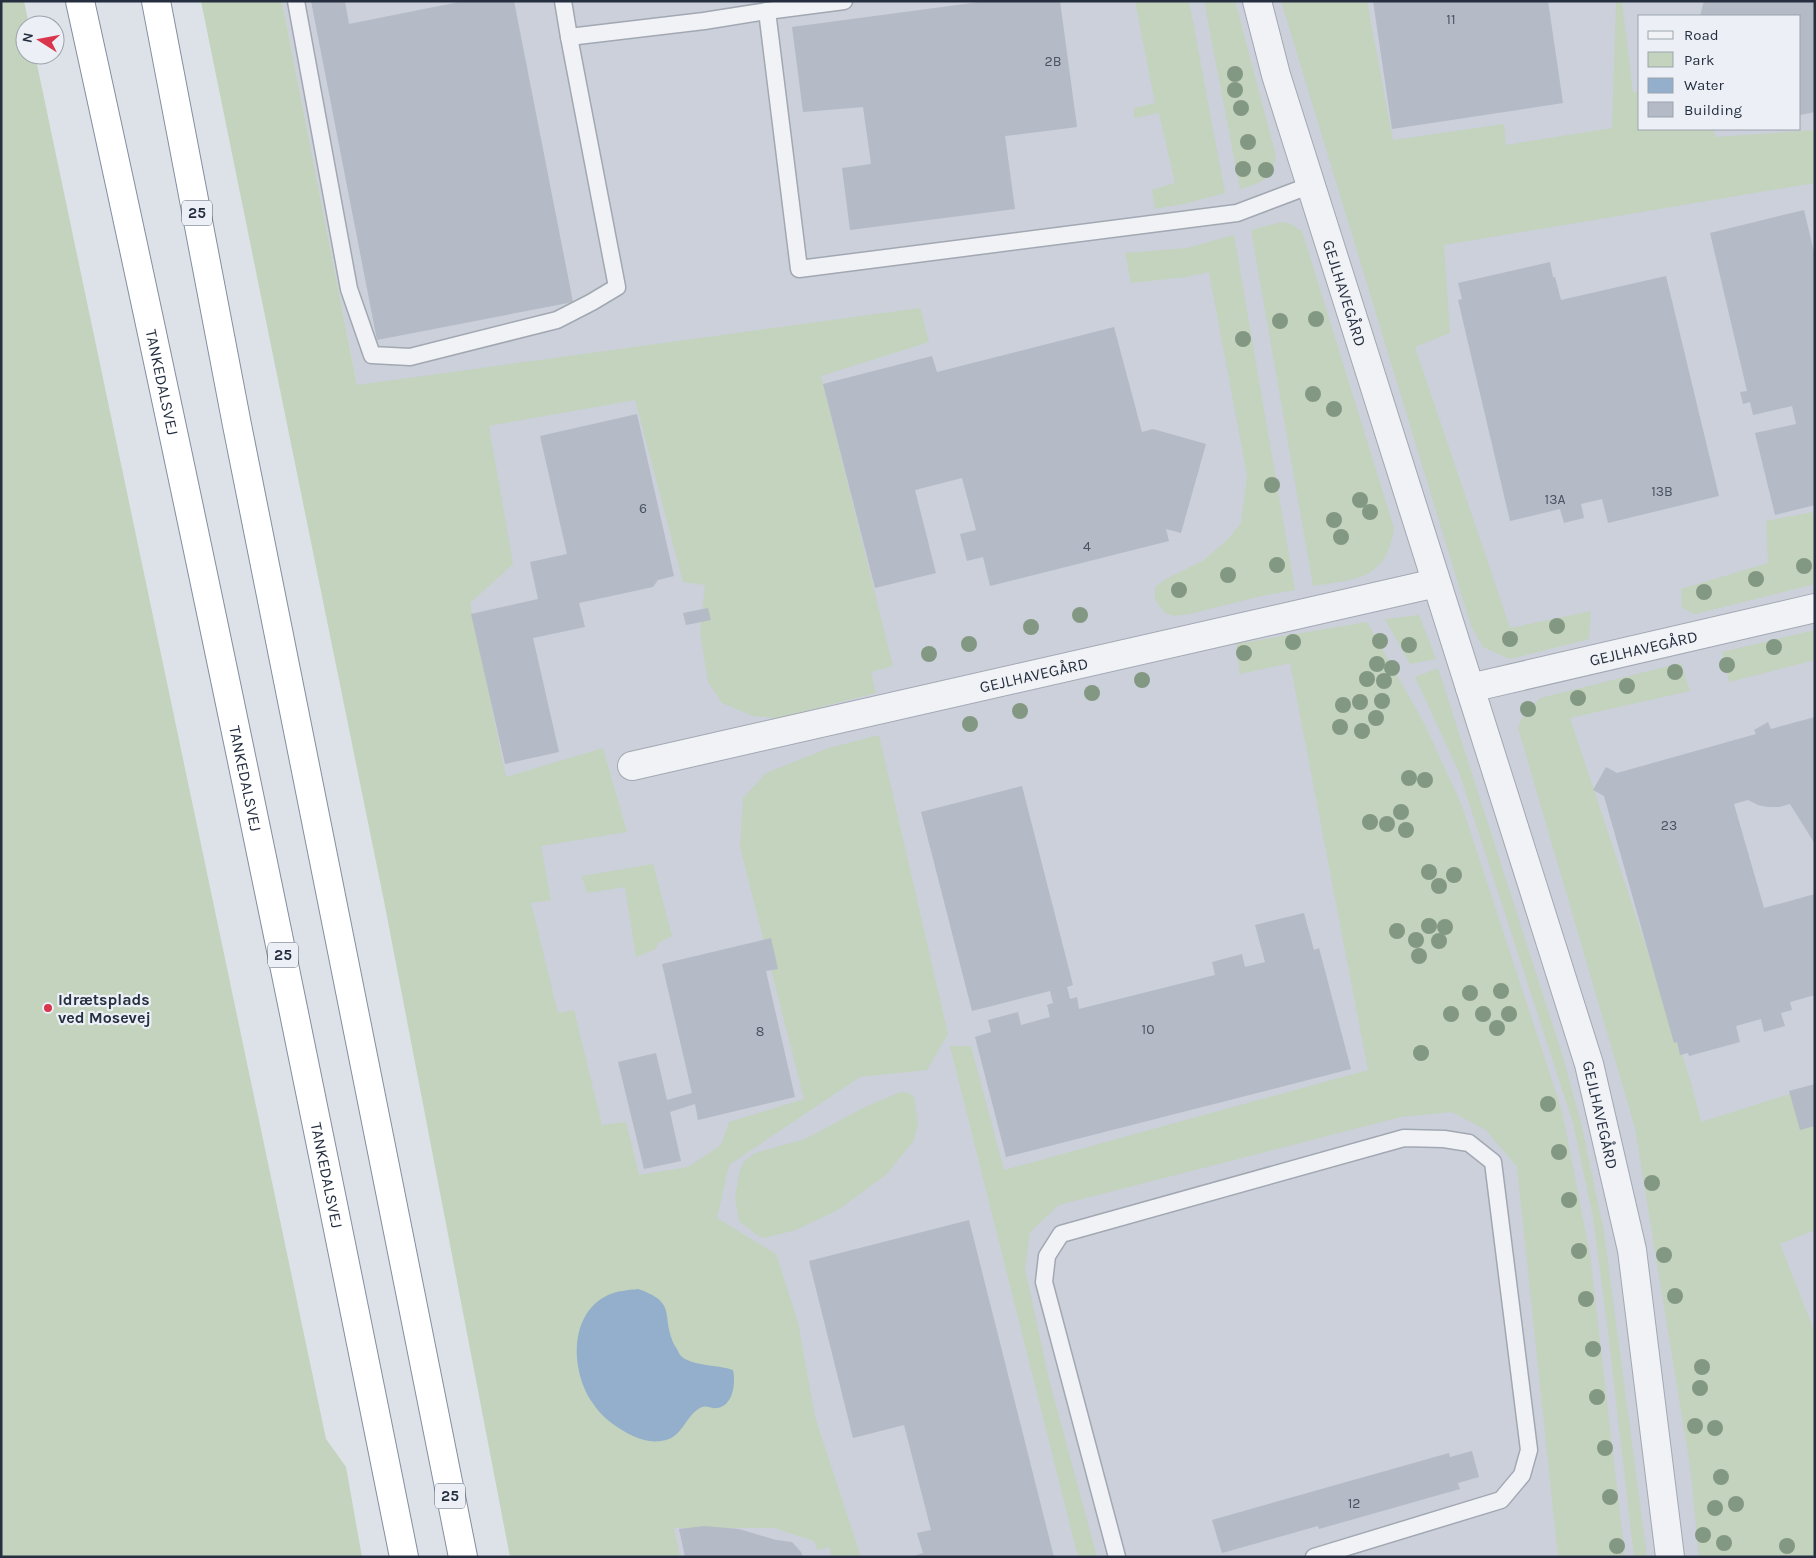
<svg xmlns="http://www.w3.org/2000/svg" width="1816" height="1558" font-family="Karla,sans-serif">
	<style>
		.built { fill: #cbd0db; fill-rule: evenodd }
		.green { fill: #c3d3bd }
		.water { fill: #94afcc }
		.building { fill: #b4bac6 }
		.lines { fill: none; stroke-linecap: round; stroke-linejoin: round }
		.lane-casing { stroke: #a2a8b2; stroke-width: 19 }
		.street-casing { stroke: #a2a8b2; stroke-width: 30 }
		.highway-casing { stroke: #838ea0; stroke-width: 30 }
		.lane { stroke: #f0f2f6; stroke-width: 16 }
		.street { stroke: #f0f2f6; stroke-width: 28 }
		.highway { stroke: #fff; stroke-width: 28 }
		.tree { fill: #839883 }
		.poi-dot { fill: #da354c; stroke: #ecf0f6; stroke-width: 2 }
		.labels { text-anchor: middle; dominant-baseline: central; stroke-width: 4.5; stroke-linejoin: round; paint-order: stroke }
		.number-label { font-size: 14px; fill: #495262 }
		.shield { fill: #ecf0f6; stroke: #616977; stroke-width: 1 }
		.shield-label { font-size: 15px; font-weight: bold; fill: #252f40 }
		.street-label { font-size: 16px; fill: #252f40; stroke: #ecf0f6 }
		.poi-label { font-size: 16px; font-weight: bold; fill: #252f40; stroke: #ecf0f6; text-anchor: start }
	</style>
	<rect width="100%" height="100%" fill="#dde1e8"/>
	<!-- built -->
	<path class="built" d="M 282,1 L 1815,1 L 1815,1557 L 602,1557 L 357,385 ZM 1640,16 L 1800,16 L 1800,129 L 1640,129 Z"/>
	<!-- green -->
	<g class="green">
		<polygon points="1,1 24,1 29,25 25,25 25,55 35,55 326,1439 346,1467 362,1557 1,1557"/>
		<polygon points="201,1 282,1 357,385 920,308 929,342 821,376 893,666 871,672 876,693 777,718 753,716 722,703 708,682 700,632 705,585 683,582 635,400 489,426 513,564 470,603 506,777 603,748 627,832 541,846 551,900 531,903 558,1013 574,1010 602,1125 626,1122 639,1175 688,1167 721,1145 729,1122 804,1099 740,847 743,798 766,773 829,748 879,735 948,1034 927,1070 860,1077 729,1165 717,1218 776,1254 798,1322 815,1417 861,1557 831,1557 830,1547 817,1550 814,1541 774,1528 674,1528 680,1557 510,1557 384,901"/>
		<polygon points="1135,1 1189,1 1225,193 1184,204 1155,209 1152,190 1175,183 1159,113 1134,118 1134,108 1155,103"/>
		<path d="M 1204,1 L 1235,1 L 1276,156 C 1271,180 1262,183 1240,189 Z"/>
		<polygon points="1281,1 1367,1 1393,140 1504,124 1506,145 1612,128 1616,1 1622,1 1633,92 1640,92 1640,129 1713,129 1716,137 1815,130 1815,183 1444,245 1450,333 1415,347 1510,628 1591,611 1589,639 1510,659 1483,647 1471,626"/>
		<path d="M 1282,222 L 1289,223 L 1302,231 L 1394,528 C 1387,580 1356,579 1313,586 L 1251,230 Z"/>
		<polygon points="1234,235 1295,590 1262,596 1189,614 1173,616 1165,613 1155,599 1155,587 1166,579 1204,560 1227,540 1241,523 1247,475 1209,272 1186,277 1131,283 1125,253 1187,248"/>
		<polygon points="1812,512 1815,520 1815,584 1695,614 1682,608 1681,589 1768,563 1766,521"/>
		<polygon points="1419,615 1436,659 1410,664 1385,619"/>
		<polygon points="1367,622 1424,723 1462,806 1562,1111 1590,1255 1625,1557 1558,1557 1517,1167 1486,1130 1452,1112 1401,1117 1059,1205 1030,1232 1025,1269 1049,1379 1097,1557 1078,1557 950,1046 971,1046 1004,1170 1368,1070 1290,663 1240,674 1236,644"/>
		<polygon points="1815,630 1815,660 1729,682 1722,652"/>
		<polygon points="1681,663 1690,691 1570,718 1691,1082 1701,1122 1815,1086 1815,1230 1780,1244 1815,1333 1814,1557 1699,1557 1690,1466 1635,1128 1518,728 1522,718 1540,698"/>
		<polygon points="1438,668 1563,1057 1582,1127 1604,1232 1647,1557 1634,1557 1609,1340 1593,1217 1573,1123 1459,772 1415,677"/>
		<polygon points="653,864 672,936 658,943 656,949 636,957 625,887 587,893 582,876"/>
		<polygon points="901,1092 909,1093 914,1097 918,1125 914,1140 887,1174 838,1210 796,1230 764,1238 758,1236 739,1221 735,1197 740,1170 744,1161 755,1153 805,1139 867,1106"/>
	</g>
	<!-- water -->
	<path class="water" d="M 638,1289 C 679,1303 660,1316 675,1346 C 677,1348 679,1354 681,1356 C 691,1366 720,1365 733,1370 C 736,1384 733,1406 717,1408 C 711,1409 707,1405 702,1407 C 686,1414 683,1436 666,1440 C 655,1443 644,1441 633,1436 C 617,1428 602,1418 592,1402 C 571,1371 568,1314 608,1295 C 617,1291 628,1290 638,1289 Z"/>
	<!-- building -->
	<g class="building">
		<polygon points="311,1 345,1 349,24 464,1 514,1 573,302 377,340"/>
		<polygon points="987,1 1060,1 1077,127 1005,136 1015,209 850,230 842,168 871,164 863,107 803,112 792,27"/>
		<polygon points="1373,1 1548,1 1563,103 1392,129"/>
		<polygon points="1704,1 1815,1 1815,112 1800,115 1800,16 1700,16"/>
		<polygon points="1804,210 1815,256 1815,505 1775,515 1755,433 1796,424 1792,406 1753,415 1750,402 1743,404 1740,392 1747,391 1710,233"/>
		<polygon points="1550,262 1553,277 1555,277 1561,300 1666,276 1719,496 1608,523 1602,499 1581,504 1584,518 1564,523 1560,509 1510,521 1458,300 1462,299 1458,283"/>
		<polygon points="1114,327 1142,432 1153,429 1206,444 1181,533 1166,529 1169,541 990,586 983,557 967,561 960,534 976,530 962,478 915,490 936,573 875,588 823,384 932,356 937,372"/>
		<polygon points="637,414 674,576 658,580 653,587 579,603 585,627 533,638 559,752 505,764 471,614 538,599 530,562 567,554 540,436"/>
		<polygon points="708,608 711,620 686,625 683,613"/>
		<polygon points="1815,717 1815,844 1790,804 1779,807 1768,807 1758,805 1748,800 1734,804 1764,908 1815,894 1815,995 1790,1002 1792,1010 1781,1013 1785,1026 1764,1032 1761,1019 1736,1026 1740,1042 1689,1056 1688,1053 1680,1055 1677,1042 1674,1043 1604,796 1593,790 1606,767 1617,773 1756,734 1754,730 1768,722 1771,729"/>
		<polygon points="1022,786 1073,985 1067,987 1070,999 1077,997 1079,1009 1215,975 1212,962 1242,954 1245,967 1265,962 1255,925 1304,913 1314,950 1319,948 1351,1069 1006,1157 975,1037 991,1032 988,1020 1018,1012 1021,1025 1050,1017 1047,1005 1053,1003 1050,991 972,1011 921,812"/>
		<polygon points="771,938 778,969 766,971 795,1097 698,1120 695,1104 670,1112 681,1161 644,1169 618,1062 656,1053 667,1100 692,1093 662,964"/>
		<polygon points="1815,1084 1815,1126 1800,1130 1789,1091"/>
		<polygon points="969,1220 1054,1557 910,1557 923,1553 917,1533 931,1530 904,1425 853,1438 809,1261"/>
		<polygon points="1472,1451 1479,1477 1458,1483 1460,1489 1319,1529 1318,1526 1222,1553 1212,1520 1449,1453 1450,1457"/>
		<polygon points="704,1526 739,1529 776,1540 792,1542 801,1552 803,1557 685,1557 679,1529"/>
	</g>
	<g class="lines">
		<!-- lane casing -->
		<g class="lane-casing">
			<g id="lane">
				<polyline points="296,1 349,289 372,355 410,357 557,320 592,302 617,287 569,37 563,1"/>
				<polyline points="844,1 767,11 799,269 1237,213 1311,185"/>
				<polyline points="569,37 704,21 767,11"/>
				<polyline points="1117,1557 1044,1282 1047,1256 1061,1234 1404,1138 1444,1139 1469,1143 1493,1162 1529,1450 1522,1475 1501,1500 1314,1557"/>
			</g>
		</g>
		<!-- street casing -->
		<g class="street-casing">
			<g id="street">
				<path id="s1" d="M 1257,1 L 1276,75 L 1589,1064 L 1632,1250 L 1670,1557"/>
				<path id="s2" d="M 1470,688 L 1815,608"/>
				<path id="s3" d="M 632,766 L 1436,583"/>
			</g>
		</g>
		<!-- highway casing -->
		<g class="highway-casing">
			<g id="highway">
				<path id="s4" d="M 80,1 C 194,519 300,1037 404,1557"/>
				<polyline points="156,1 237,425 463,1557"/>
			</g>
		</g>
		<!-- lane -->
		<use href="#lane" class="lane"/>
		<!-- street -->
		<use href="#street" class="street"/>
		<!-- highway -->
		<use href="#highway" class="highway"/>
	</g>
	<!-- trees -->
	<g class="tree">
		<circle cx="1235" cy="74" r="8"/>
		<circle cx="1235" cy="90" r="8"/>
		<circle cx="1241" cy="108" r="8"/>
		<circle cx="1248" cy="142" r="8"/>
		<circle cx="1243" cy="169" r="8"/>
		<circle cx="1266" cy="170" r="8"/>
		<circle cx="1316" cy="319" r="8"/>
		<circle cx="1280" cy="321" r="8"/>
		<circle cx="1243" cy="339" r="8"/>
		<circle cx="1313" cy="394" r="8"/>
		<circle cx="1334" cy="409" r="8"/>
		<circle cx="1272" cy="485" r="8"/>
		<circle cx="1360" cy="500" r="8"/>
		<circle cx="1370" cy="512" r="8"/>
		<circle cx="1334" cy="520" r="8"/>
		<circle cx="1341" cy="537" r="8"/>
		<circle cx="1277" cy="565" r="8"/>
		<circle cx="1804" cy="566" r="8"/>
		<circle cx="1228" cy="575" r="8"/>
		<circle cx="1756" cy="579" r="8"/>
		<circle cx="1179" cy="590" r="8"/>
		<circle cx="1704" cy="592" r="8"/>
		<circle cx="1080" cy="615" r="8"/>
		<circle cx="1557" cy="626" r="8"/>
		<circle cx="1031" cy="627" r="8"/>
		<circle cx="1510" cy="639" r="8"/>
		<circle cx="1380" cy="641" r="8"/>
		<circle cx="1293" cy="642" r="8"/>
		<circle cx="969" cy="644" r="8"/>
		<circle cx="1409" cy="645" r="8"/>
		<circle cx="1774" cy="647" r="8"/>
		<circle cx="1244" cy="653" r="8"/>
		<circle cx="929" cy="654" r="8"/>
		<circle cx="1377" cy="664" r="8"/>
		<circle cx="1727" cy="665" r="8"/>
		<circle cx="1392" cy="668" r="8"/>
		<circle cx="1675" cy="672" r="8"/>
		<circle cx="1367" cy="679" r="8"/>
		<circle cx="1142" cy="680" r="8"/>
		<circle cx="1384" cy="681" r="8"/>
		<circle cx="1627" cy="686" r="8"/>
		<circle cx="1092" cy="693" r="8"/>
		<circle cx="1578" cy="698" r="8"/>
		<circle cx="1382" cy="701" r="8"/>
		<circle cx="1360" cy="702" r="8"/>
		<circle cx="1343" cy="705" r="8"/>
		<circle cx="1528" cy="709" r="8"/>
		<circle cx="1020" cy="711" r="8"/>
		<circle cx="1376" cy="718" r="8"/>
		<circle cx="970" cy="724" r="8"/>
		<circle cx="1340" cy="727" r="8"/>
		<circle cx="1362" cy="731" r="8"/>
		<circle cx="1409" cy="778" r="8"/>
		<circle cx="1425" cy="780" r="8"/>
		<circle cx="1401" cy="812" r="8"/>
		<circle cx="1370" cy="822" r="8"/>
		<circle cx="1387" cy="824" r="8"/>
		<circle cx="1406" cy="830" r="8"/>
		<circle cx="1429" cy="872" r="8"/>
		<circle cx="1454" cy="875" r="8"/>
		<circle cx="1439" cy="886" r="8"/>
		<circle cx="1429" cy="926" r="8"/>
		<circle cx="1445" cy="927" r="8"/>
		<circle cx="1397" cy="931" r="8"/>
		<circle cx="1416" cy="940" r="8"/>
		<circle cx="1439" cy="941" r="8"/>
		<circle cx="1419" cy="956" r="8"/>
		<circle cx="1501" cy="991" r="8"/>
		<circle cx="1470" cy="993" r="8"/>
		<circle cx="1451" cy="1014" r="8"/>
		<circle cx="1483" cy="1014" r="8"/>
		<circle cx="1509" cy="1014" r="8"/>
		<circle cx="1497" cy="1028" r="8"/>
		<circle cx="1421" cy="1053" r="8"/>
		<circle cx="1548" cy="1104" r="8"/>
		<circle cx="1559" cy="1152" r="8"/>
		<circle cx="1652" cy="1183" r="8"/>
		<circle cx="1569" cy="1200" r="8"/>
		<circle cx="1579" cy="1251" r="8"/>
		<circle cx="1664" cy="1255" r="8"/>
		<circle cx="1675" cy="1296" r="8"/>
		<circle cx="1586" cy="1299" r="8"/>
		<circle cx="1593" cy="1349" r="8"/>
		<circle cx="1702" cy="1367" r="8"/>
		<circle cx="1700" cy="1388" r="8"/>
		<circle cx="1597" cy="1397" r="8"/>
		<circle cx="1695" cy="1426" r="8"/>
		<circle cx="1715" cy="1428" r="8"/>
		<circle cx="1605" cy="1448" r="8"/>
		<circle cx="1721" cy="1477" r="8"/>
		<circle cx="1610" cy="1497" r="8"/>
		<circle cx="1736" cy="1504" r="8"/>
		<circle cx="1715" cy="1508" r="8"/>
		<circle cx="1703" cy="1535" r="8"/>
		<circle cx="1724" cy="1543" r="8"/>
		<circle cx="1617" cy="1546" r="8"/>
		<circle cx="1787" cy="1546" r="8"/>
	</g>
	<!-- markers -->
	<circle class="poi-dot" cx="48" cy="1008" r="5"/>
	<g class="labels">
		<!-- number labels -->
		<g class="number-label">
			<text x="1451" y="19">11</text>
			<text x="1053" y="61">2B</text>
			<text x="1662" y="491">13B</text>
			<text x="1555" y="499">13A</text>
			<text x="643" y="508">6</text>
			<text x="1087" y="546">4</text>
			<text x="1669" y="825">23</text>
			<text x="1148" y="1029">10</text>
			<text x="760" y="1031">8</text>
			<text x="1354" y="1503">12</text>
		</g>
		<!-- shield labels -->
		<g class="shield">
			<rect x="182" y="200.5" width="30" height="25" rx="4"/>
			<rect x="268" y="942.5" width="30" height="25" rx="4"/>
			<rect x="435" y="1483.5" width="30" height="25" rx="4"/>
		</g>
		<g class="shield-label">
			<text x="197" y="213">25</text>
			<text x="283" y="955">25</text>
			<text x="450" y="1496">25</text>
		</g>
		<!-- street labels -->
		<g class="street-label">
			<text stroke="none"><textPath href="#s1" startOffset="305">GEJLHAVEGÅRD</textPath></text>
			<text stroke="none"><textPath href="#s4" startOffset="390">TANKEDALSVEJ</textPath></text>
			<text stroke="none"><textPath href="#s2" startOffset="178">GEJLHAVEGÅRD</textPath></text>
			<text stroke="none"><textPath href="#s3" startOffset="412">GEJLHAVEGÅRD</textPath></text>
			<text stroke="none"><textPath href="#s4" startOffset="795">TANKEDALSVEJ</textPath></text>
			<text stroke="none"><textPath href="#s1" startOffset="1166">GEJLHAVEGÅRD</textPath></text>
			<text stroke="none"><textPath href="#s4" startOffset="1200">TANKEDALSVEJ</textPath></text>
		</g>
		<!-- poi labels -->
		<g class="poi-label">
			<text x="58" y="999">Idrætsplads<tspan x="58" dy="18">ved Mosevej</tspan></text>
		</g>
	</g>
	<!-- border -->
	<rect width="1816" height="1558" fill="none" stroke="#252f40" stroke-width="5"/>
	<!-- legend -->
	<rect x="1638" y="15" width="162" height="115" fill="#ecf0f6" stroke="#9ca3ad"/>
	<rect x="1648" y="31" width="25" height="8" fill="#f0f2f6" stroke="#9ca3ad"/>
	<text x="1684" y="40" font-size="15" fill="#252f40">Road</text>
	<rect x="1648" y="52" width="25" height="15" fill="#c3d3bd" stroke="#9ca3ad"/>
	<text x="1684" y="65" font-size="15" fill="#252f40">Park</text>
	<rect x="1648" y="78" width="25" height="15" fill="#94afcc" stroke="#9ca3ad"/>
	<text x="1684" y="90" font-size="15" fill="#252f40">Water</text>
	<rect x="1648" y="102" width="25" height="15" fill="#b4bac6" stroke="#9ca3ad"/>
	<text x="1684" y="115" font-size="15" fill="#252f40">Building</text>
	<!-- north arrow -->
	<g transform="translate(40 40) rotate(281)"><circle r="24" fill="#ecf0f6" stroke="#9ca3ad"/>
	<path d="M0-4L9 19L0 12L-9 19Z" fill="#da354c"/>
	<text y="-8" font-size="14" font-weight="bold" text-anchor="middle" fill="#252f40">N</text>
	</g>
</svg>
